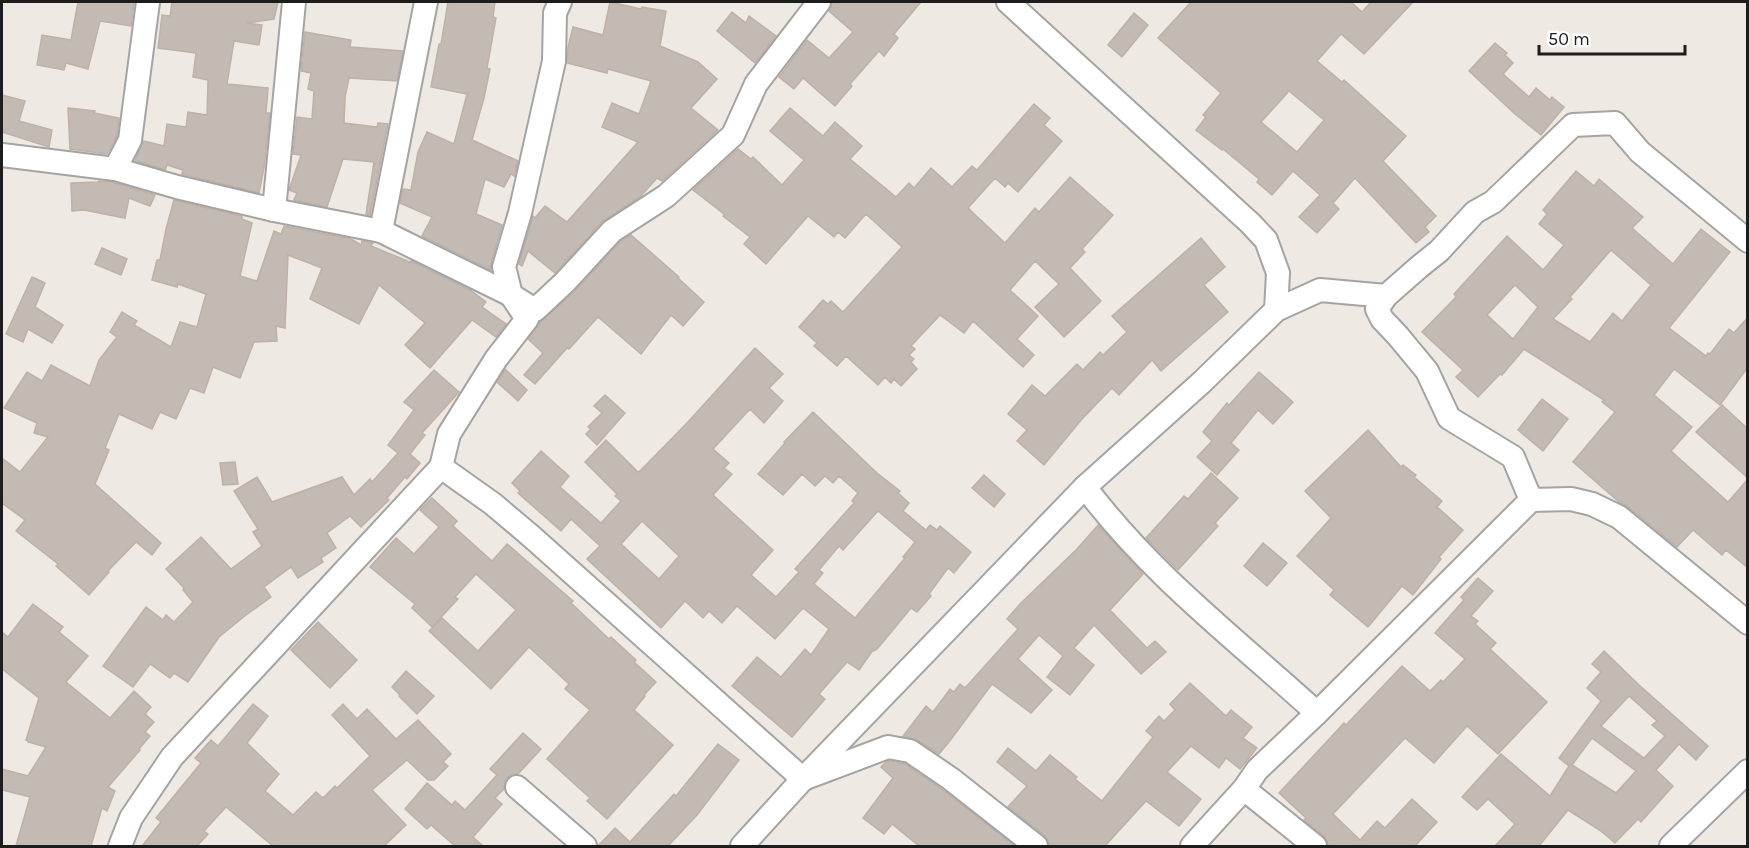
<svg xmlns="http://www.w3.org/2000/svg" width="1749" height="848" font-family="Karla,sans-serif">
	<style>
		.building { fill: #c2bab3; stroke: #bfb1a6; stroke-width: 1.5; fill-rule: evenodd }
		.lines { fill: none; stroke-linecap: round; stroke-linejoin: round }
		.minor-casing { stroke: #a4a4a4; stroke-width: 26 }
		.minor { stroke: #fff; stroke-width: 22 }
	</style>
	<rect width="100%" height="100%" fill="#eeeae3"/>
	<!-- building -->
	<g class="building">
		<polygon points="78,2 134,2 131,26 100,21 88,69 66,63 64,70 37,65 42,35 71,40"/>
		<polygon points="172,2 278,2 274,19 247,23 262,25 259,45 234,41 227,84 268,88 266,113 270,113 264,168 259,193 182,174 183,170 167,165 165,170 135,161 143,141 164,146 167,124 186,127 188,112 207,115 208,80 193,77 196,53 158,48 162,15 170,16"/>
		<polygon points="448,2 495,2 493,17 496,18 487,68 490,69 484,98 472,140 518,161 514,176 511,174 504,187 485,179 476,214 502,225 491,263 491,270 422,236 432,217 400,203 403,189 411,190 418,152 427,132 454,144 467,94 431,87 439,44 441,44"/>
		<polygon points="610,2 641,9 642,7 666,11 660,46 698,62 717,79 691,108 718,130 662,181 657,178 640,197 602,222 555,273 528,251 522,266 519,264 533,216 535,218 545,206 567,222 638,142 602,127 612,103 639,114 651,81 608,69 607,73 567,63 568,47 573,27 603,35"/>
		<polygon points="832,2 921,2 894,34 898,38 884,56 879,51 850,84 852,86 835,106 803,78 794,89 779,77 807,40 829,58 853,32 829,11"/>
		<path d="M 1191,2 L 1351,2 L 1362,12 L 1371,2 L 1413,2 L 1364,54 L 1341,34 L 1317,61 L 1342,82 L 1344,80 L 1406,136 L 1383,161 L 1436,216 L 1425,227 L 1429,232 L 1416,243 L 1355,178 L 1333,203 L 1339,209 L 1317,233 L 1299,217 L 1320,195 L 1293,171 L 1272,195 L 1257,182 L 1259,179 L 1223,149 L 1222,150 L 1196,130 L 1206,117 L 1203,115 L 1221,93 L 1158,38 ZM 1289,91 L 1324,120 L 1297,152 L 1261,122 Z"/>
		<polygon points="732,12 746,23 749,16 776,36 755,63 717,31"/>
		<polygon points="1134,13 1148,25 1122,57 1108,45"/>
		<polygon points="305,32 351,40 350,47 403,51 397,81 349,78 345,97 344,123 377,127 378,123 388,124 370,215 366,214 374,162 343,159 327,207 294,200 297,193 289,190 301,155 293,154 297,117 312,119 314,91 308,89 311,73 301,71"/>
		<polygon points="1495,43 1507,53 1505,55 1513,63 1503,74 1529,97 1536,88 1550,100 1552,97 1564,107 1541,135 1515,114 1469,71"/>
		<polygon points="2,95 25,101 19,121 52,130 49,147 2,132"/>
		<polygon points="1034,104 1050,118 1044,125 1062,141 1018,192 1008,183 1005,187 995,178 968,208 1005,243 1035,208 1039,212 1070,177 1113,215 1082,249 1085,252 1070,268 1101,301 1064,337 1035,307 1059,284 1035,261 1010,290 1038,316 1017,339 1034,355 1023,367 973,321 964,333 940,315 911,346 915,349 909,355 914,359 911,362 917,369 901,386 894,379 891,383 885,377 878,385 846,356 837,366 814,346 817,343 799,327 823,300 828,304 831,301 843,312 902,247 866,214 845,238 838,232 834,237 808,216 766,264 744,244 750,237 723,216 724,214 693,190 738,149 751,159 753,157 782,185 804,160 770,131 790,108 823,136 835,122 862,146 850,159 896,197 909,183 914,188 931,168 952,187 972,166 977,170"/>
		<polygon points="68,108 95,111 94,113 119,118 117,136 107,154 70,149"/>
		<path d="M 1576,171 L 1594,186 L 1599,179 L 1643,217 L 1632,228 L 1673,264 L 1701,229 L 1730,252 L 1669,328 L 1706,356 L 1708,353 L 1710,354 L 1729,329 L 1734,333 L 1748,317 L 1748,367 L 1720,405 L 1674,369 L 1654,395 L 1692,427 L 1671,451 L 1728,502 L 1748,479 L 1748,568 L 1726,550 L 1722,555 L 1693,530 L 1677,547 L 1628,507 L 1619,502 L 1573,462 L 1615,412 L 1602,402 L 1604,400 L 1524,349 L 1502,375 L 1500,374 L 1478,397 L 1456,377 L 1463,370 L 1422,332 L 1456,297 L 1454,294 L 1507,236 L 1543,270 L 1564,245 L 1539,224 L 1547,214 L 1543,210 ZM 1611,250 L 1651,285 L 1622,321 L 1613,313 L 1590,342 L 1553,319 L 1572,299 L 1570,297 ZM 1515,285 L 1538,307 L 1513,339 L 1487,315 Z"/>
		<polygon points="99,181 112,182 155,195 150,206 129,198 125,218 84,210 72,211 71,183 99,182"/>
		<polygon points="174,200 242,216 242,219 252,223 240,276 257,281 274,231 281,234 284,226 351,239 361,245 362,241 373,243 371,246 410,262 411,261 470,290 486,302 482,307 506,324 496,337 472,320 430,368 405,345 425,323 379,285 359,324 310,299 322,268 288,255 285,328 276,326 277,341 254,342 240,378 213,367 204,393 190,388 176,419 160,412 152,429 119,414 105,448 109,450 95,484 161,543 152,555 136,542 108,571 109,572 89,595 56,566 58,564 16,531 25,520 2,503 2,458 20,472 48,437 34,433 37,423 4,408 27,372 42,381 51,365 90,386 99,360 117,337 110,332 122,312 137,321 134,325 171,347 180,322 197,327 206,294 178,284 177,287 152,280 157,260 160,260 166,229"/>
		<polygon points="631,235 679,277 678,278 704,302 683,326 671,315 641,354 598,317 569,349 567,348 535,384 524,375 543,353 528,339 539,323 574,292 621,241"/>
		<polygon points="1201,238 1225,267 1204,285 1228,312 1161,371 1152,360 1119,395 1112,388 1082,419 1044,465 1017,441 1027,430 1008,414 1032,385 1045,396 1077,364 1083,370 1100,352 1103,355 1127,332 1112,316"/>
		<polygon points="102,248 127,259 121,275 95,264"/>
		<polygon points="32,277 45,283 35,307 63,325 52,343 28,329 23,342 6,334"/>
		<path d="M 755,348 L 783,374 L 769,388 L 783,401 L 764,423 L 750,409 L 713,449 L 729,463 L 724,468 L 732,474 L 713,495 L 773,550 L 751,575 L 776,597 L 799,572 L 795,569 L 854,503 L 852,501 L 858,493 L 839,476 L 833,483 L 825,476 L 815,486 L 802,474 L 783,495 L 758,474 L 785,443 L 784,442 L 813,412 L 877,473 L 900,491 L 898,493 L 909,503 L 903,511 L 926,530 L 930,525 L 937,530 L 940,526 L 971,552 L 954,573 L 948,568 L 929,594 L 931,596 L 917,612 L 911,608 L 878,648 L 874,651 L 873,650 L 859,670 L 847,662 L 819,694 L 825,699 L 792,737 L 732,686 L 757,657 L 781,677 L 805,649 L 811,655 L 829,629 L 803,608 L 775,639 L 737,606 L 722,623 L 709,611 L 703,618 L 685,601 L 661,628 L 587,559 L 600,546 L 571,519 L 561,531 L 518,493 L 520,491 L 512,483 L 541,451 L 569,476 L 560,487 L 601,523 L 621,501 L 615,496 L 617,494 L 585,462 L 606,440 L 638,472 L 640,471 L 687,423 ZM 878,511 L 915,542 L 903,557 L 905,558 L 855,618 L 814,584 L 823,573 L 819,570 L 839,546 L 843,550 ZM 642,521 L 679,556 L 659,579 L 621,544 Z"/>
		<polygon points="505,369 527,390 518,401 497,382"/>
		<polygon points="434,370 459,392 422,433 425,435 410,454 420,463 407,479 405,477 387,498 389,500 361,527 350,516 327,533 336,548 321,558 323,562 298,578 291,567 264,587 271,597 246,615 219,637 188,682 174,673 170,678 150,664 133,687 103,666 146,607 163,620 166,615 174,622 193,602 183,590 184,588 166,569 201,537 231,569 262,546 253,532 258,529 234,491 257,477 272,502 342,477 354,495 370,479 372,482 398,453 388,445 414,410 404,402"/>
		<polygon points="1259,372 1293,402 1273,424 1258,410 1231,443 1239,450 1217,475 1197,457 1212,441 1203,432 1227,403 1229,405"/>
		<polygon points="605,395 625,413 597,445 586,434 591,429 588,427 602,413 594,406"/>
		<polygon points="1542,399 1568,419 1543,451 1518,430"/>
		<polygon points="1722,405 1748,429 1748,478 1696,432"/>
		<polygon points="1368,430 1401,467 1403,465 1416,475 1414,477 1442,501 1437,507 1463,530 1439,557 1441,559 1413,595 1402,586 1368,627 1330,595 1334,590 1297,556 1331,518 1305,491"/>
		<polygon points="235,462 238,484 223,485 220,463"/>
		<polygon points="1211,473 1238,498 1215,523 1218,526 1178,570 1146,538 1184,496 1188,499"/>
		<polygon points="984,475 1005,494 994,507 972,488"/>
		<polygon points="432,498 457,521 453,526 492,561 507,544 573,601 571,603 609,639 611,637 636,660 634,662 656,682 644,695 645,696 634,710 673,745 607,819 587,801 590,798 547,759 590,710 565,689 569,684 529,647 491,689 429,631 442,618 478,651 516,610 476,574 455,597 458,599 432,627 412,608 415,604 370,567 396,538 414,554 439,527 420,510"/>
		<polygon points="1098,525 1143,574 1110,610 1147,648 1155,641 1166,652 1141,674 1094,625 1074,648 1094,665 1070,695 1047,677 1063,656 1039,635 1018,659 1052,690 1031,713 992,684 949,742 939,754 917,740 903,736 926,706 933,712 950,689 954,692 960,684 965,688 1018,629 1007,619 1020,604 1077,549"/>
		<polygon points="1263,543 1287,563 1267,586 1244,566"/>
		<polygon points="1478,578 1493,591 1471,616 1478,621 1475,624 1496,643 1490,649 1547,702 1498,754 1467,726 1434,763 1405,738 1333,814 1360,840 1377,821 1385,828 1412,799 1437,822 1415,846 1328,846 1327,841 1324,836 1304,820 1306,818 1279,793 1344,723 1346,725 1402,666 1430,691 1441,680 1443,682 1465,659 1435,633 1464,600 1461,597"/>
		<polygon points="33,604 63,627 59,632 88,656 66,682 110,718 134,691 151,707 145,714 154,722 145,732 150,736 139,749 140,750 108,787 115,791 107,811 102,808 91,846 16,846 30,797 2,790 2,769 28,776 46,747 28,742 28,741 26,740 39,698 2,669 2,632 8,637"/>
		<polygon points="318,622 357,660 330,688 291,650"/>
		<path d="M 1604,651 L 1639,685 L 1708,746 L 1696,760 L 1679,744 L 1656,770 L 1673,786 L 1641,822 L 1638,819 L 1615,843 L 1601,831 L 1568,810 L 1539,846 L 1495,846 L 1515,824 L 1488,799 L 1477,810 L 1462,797 L 1501,754 L 1550,796 L 1569,766 L 1559,758 L 1601,701 L 1587,688 L 1601,672 L 1592,664 ZM 1629,696 L 1657,721 L 1652,725 L 1665,736 L 1644,758 L 1601,726 ZM 1592,738 L 1636,771 L 1616,793 L 1572,765 Z"/>
		<polygon points="406,671 434,696 417,714 399,696 400,695 392,687"/>
		<polygon points="1190,683 1226,716 1231,710 1252,727 1243,738 1257,748 1240,769 1226,758 1219,768 1191,746 1167,772 1201,799 1179,826 1146,801 1105,846 1049,846 1048,840 1044,835 1008,807 1027,786 997,762 1008,748 1036,771 1050,755 1077,777 1075,779 1102,801 1153,737 1146,731 1159,716 1164,721 1175,710 1170,704"/>
		<polygon points="253,704 268,716 247,743 279,774 265,791 293,815 316,792 323,798 335,786 337,788 370,756 332,715 343,704 357,719 367,709 396,739 418,720 451,754 443,762 448,766 434,780 428,780 407,760 372,790 406,825 384,846 273,846 226,807 204,831 208,834 197,846 142,846 161,822 156,818 201,763 195,758 211,740 218,746"/>
		<polygon points="523,733 541,749 518,774 512,774 506,779 504,789 495,798 502,804 473,837 483,846 455,846 431,825 427,829 405,809 427,783 452,805 455,801 465,810 497,775 490,769"/>
		<polygon points="718,744 739,760 697,815 668,846 598,846 615,828 630,842 674,794 676,796"/>
		<polygon points="889,761 905,764 943,790 1015,846 919,846 892,824 884,834 863,818 893,778 881,767 885,763"/>
	</g>
	<g class="lines">
		<!-- minor casing -->
		<g class="minor-casing">
			<g id="minor">
				<polyline points="1008,2 1250,223 1266,240 1278,273 1276,310"/>
				<polyline points="2,155 115,169 177,187 274,210 381,231 511,295 535,310 565,282 612,231 666,196 733,135 756,84 819,2"/>
				<polyline points="115,169 130,140 148,2"/>
				<polyline points="274,210 294,2"/>
				<polyline points="381,231 426,2"/>
				<polyline points="1386,296 1377,309 1382,319 1398,336 1427,371 1449,418 1513,457 1531,500 1571,499 1592,504 1619,517 1748,623"/>
				<polyline points="441,467 493,504 532,537 803,779 888,747 910,751 951,779 1036,846"/>
				<path d="M 1085,487 C 1151,575 1237,640 1317,713 L 1257,770 L 1244,789 L 1192,846"/>
				<polyline points="1317,713 1531,500"/>
				<polyline points="517,787 585,846"/>
				<polyline points="1244,789 1315,846"/>
				<polyline points="120,846 131,818 172,757 441,467 449,434 496,359 527,319 511,295 504,267 520,213 554,61 555,13 560,2"/>
				<polyline points="742,846 803,779 1085,487 1202,382 1276,310 1320,290 1386,296 1419,267 1439,251 1475,212 1493,202 1573,125 1615,123 1640,152 1748,241"/>
				<polyline points="1671,846 1748,771"/>
			</g>
		</g>
		<!-- minor -->
		<use href="#minor" class="minor"/>
	</g>
	<!-- border -->
	<rect width="1749" height="848" fill="none" stroke="#1d1d1d" stroke-width="6"/>
	<!-- scale -->
	<path d="M1539 45v9h146v-9" fill="none" stroke="#1d1d1d" stroke-width="3"/>
	<text x="1548" y="45" font-size="18" fill="#1d1d1d" stroke="#ffffff" stroke-width="4.5" paint-order="stroke">50 m</text>
</svg>
